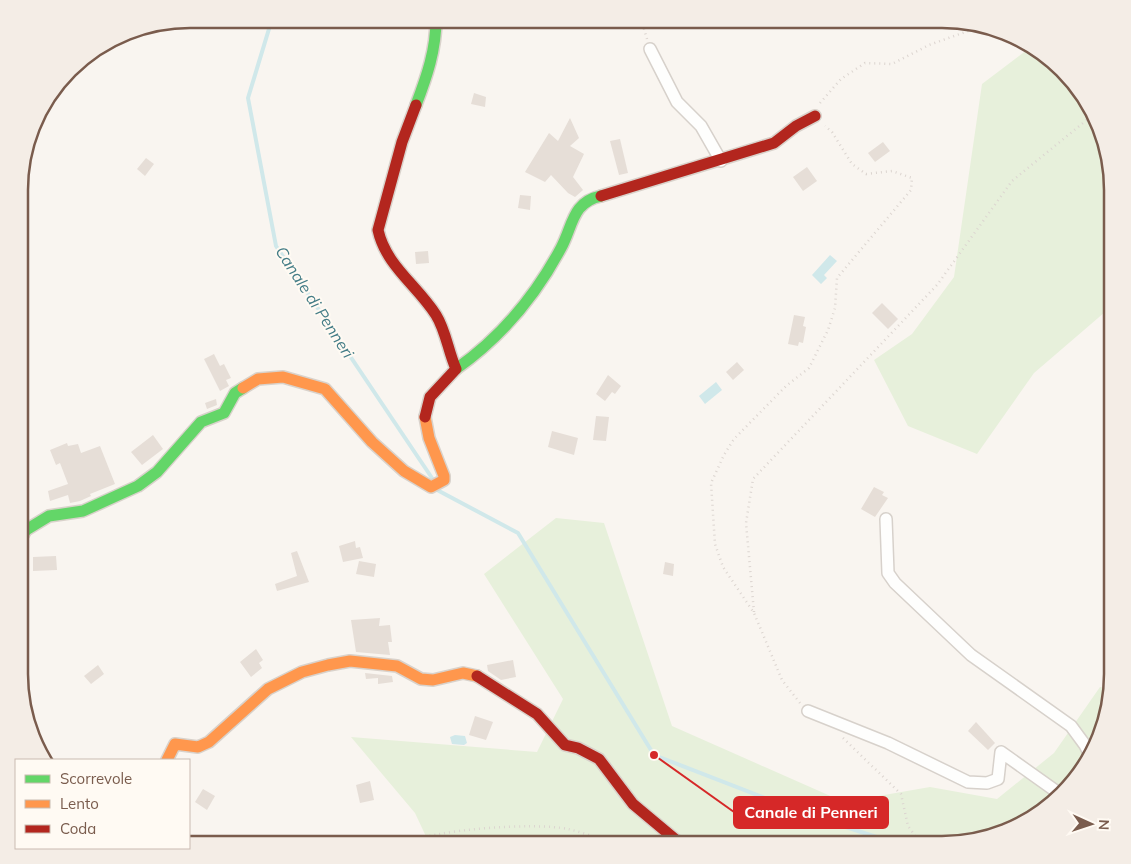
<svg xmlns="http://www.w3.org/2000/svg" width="1131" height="864" font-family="Mulish,sans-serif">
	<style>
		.green { fill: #e7f0db }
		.water { fill: #d0e8ea }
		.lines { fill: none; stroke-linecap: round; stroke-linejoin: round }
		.stream { stroke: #d0e8ea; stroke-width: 4 }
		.building { fill: #e6ded7 }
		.street-casing { stroke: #d7d1cb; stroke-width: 14 }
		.fast-casing { stroke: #d9d2cb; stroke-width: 14 }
		.slow-casing { stroke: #d9d2cb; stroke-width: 14 }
		.jam-casing { stroke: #d9d2cb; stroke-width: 14 }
		.path { stroke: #dcd5d0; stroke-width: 2.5; stroke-dasharray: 1 4; stroke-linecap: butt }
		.street { stroke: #fefefd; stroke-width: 11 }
		.fast { stroke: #63d668; stroke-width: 11 }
		.slow { stroke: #ff974d; stroke-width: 11 }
		.jam { stroke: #b3261e; stroke-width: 11 }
		.labels { text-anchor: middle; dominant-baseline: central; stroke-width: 4; stroke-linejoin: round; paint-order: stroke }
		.water-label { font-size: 16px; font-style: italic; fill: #437c86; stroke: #fffaf3 }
		.rim { fill: none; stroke: #7a5c4d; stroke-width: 2.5 }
		.leader { fill: none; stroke: #d62828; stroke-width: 2 }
		.callout-dot { fill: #d62828; stroke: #fffaf3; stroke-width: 2 }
		.callout { fill: #d62828; stroke: #d62828; stroke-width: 2 }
		.callout-label { font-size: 16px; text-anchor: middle; font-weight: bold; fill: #fff }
	</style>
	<rect width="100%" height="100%" fill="#f9f5f0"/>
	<!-- green -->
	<g class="green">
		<polygon points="1031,47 1054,61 1095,114 1112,189 1112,306 1034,373 977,454 908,426 874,360 912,334 954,277 982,84"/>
		<polygon points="556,518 604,523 672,726 844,802 930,787 997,799 1054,753 1100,687 1111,689 1099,740 1070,787 1017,828 942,845 430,845 415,813 351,737 537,752 563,699 484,574"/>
	</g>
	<!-- water -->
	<g class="water">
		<polygon points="830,255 837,261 824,275 827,278 821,284 812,275"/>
		<polygon points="716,382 722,390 705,404 699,396"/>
		<polygon points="455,735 465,736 467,743 464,745 452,744 450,737"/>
	</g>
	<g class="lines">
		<!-- stream -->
		<g class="stream">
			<polyline points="272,19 248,98 276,246 432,478"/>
			<polyline points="439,491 518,533 654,755 809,815 901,845"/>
		</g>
	</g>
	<!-- building -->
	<g class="building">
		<polygon points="474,93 486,97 485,107 471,104"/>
		<polygon points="570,118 579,138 570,146 584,154 573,177 583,190 575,197 568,193 551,175 545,182 525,172 549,133 558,141"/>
		<polygon points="620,139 628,173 619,175 610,141"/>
		<polygon points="883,142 890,151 875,162 868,153"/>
		<polygon points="146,158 154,164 145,176 137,169"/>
		<polygon points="807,167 817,181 803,191 793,177"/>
		<polygon points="520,195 531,196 530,210 518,208"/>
		<polygon points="428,251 429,263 416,264 415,252"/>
		<polygon points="882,303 898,319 888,329 872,313"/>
		<polygon points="794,315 805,317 803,326 806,327 803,343 799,342 798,346 788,344"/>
		<polygon points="214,354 220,366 224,364 231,378 226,380 229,386 220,391 204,359"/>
		<polygon points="737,362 744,370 733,380 726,372"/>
		<polygon points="608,375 621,386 615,394 612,392 605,401 596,394"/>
		<polygon points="216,399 217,405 207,409 205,403"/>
		<polygon points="596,416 609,417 606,441 593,440"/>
		<polygon points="552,431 578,438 574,455 548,447"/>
		<polygon points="153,435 163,449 142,465 131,452"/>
		<polygon points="67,443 68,446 78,444 81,453 100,446 115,484 90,494 91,496 80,501 70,503 68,495 50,501 48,491 68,484 60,463 56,465 50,450"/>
		<polygon points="874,487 884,492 882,495 888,498 875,517 861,509"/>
		<polygon points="355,541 356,548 360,547 363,558 343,562 339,546"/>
		<polygon points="297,551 309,582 277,591 275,584 297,576 291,553"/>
		<polygon points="56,556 57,570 33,571 33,557"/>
		<polygon points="359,561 376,564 374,577 356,574"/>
		<polygon points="665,562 674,564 673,576 663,574"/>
		<polygon points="380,618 379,626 390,625 392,642 388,642 390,655 356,652 351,620"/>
		<polygon points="256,649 263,660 259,663 262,668 251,677 240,662"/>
		<polygon points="513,660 516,677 501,680 488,671 487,665"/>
		<polygon points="98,665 104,674 91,684 84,676"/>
		<polygon points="365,673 392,676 393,682 378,684 378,678 366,679"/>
		<polygon points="475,716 493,722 486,740 469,735"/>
		<polygon points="976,722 995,743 988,750 968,731"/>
		<polygon points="370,781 374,800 360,803 356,785"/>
		<polygon points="203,789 215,796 207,810 195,802"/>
	</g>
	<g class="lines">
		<!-- street casing -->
		<g class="street-casing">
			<g id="street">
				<polyline points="650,49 677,102 701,126 721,161"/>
				<polyline points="886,519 888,573 895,583 971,655 1071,726 1085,745 1090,755"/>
				<polyline points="808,711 888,743 968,782 987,783 998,779 1001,752 1060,794"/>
			</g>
		</g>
		<!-- fast casing -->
		<g class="fast-casing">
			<g id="fast">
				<path d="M 416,105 C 427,76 436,50 436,19"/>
				<path d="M 456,369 C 500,338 536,295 561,248 C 573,226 572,202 601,196"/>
				<polyline points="19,542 26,530 49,516 83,511 138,486 157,472 201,422 224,413 235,393 243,388"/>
			</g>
		</g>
		<!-- slow casing -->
		<g class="slow-casing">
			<g id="slow">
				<polyline points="243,388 258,379 283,377 325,389 372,442 404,471 431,487 444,480 444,476 429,438 425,417"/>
				<polyline points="167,760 175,744 198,747 209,742 268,689 302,672 328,665 350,661 397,666 421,679 433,680 463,673 477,676"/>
			</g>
		</g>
		<!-- jam casing -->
		<g class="jam-casing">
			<g id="jam">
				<path d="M 416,105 L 402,142 L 378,230 C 386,266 417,285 436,315 C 446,331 448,351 456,369 L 430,397 L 425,417"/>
				<polyline points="601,196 774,143 796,126 815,116"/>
				<polyline points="477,676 537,714 565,745 578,748 599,759 633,804 682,845"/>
			</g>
		</g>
		<!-- path -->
		<g class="path">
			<polyline points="641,19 647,39"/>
			<polyline points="820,103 841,79 865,63 892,64 929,45 982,26"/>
			<polyline points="754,612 746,523 753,479 937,285 1012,181 1094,114"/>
			<polyline points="800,703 782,680 754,613 723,567 715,544 711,483 724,455 734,439 786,386 809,368 828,330 835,308 837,278 911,190 912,178 892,171 866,174 852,164 832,132 825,126"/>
			<polyline points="843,738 901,794 908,826 922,845"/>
			<path d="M 401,845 C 432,829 534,822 568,829 C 585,833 603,840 619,845"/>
		</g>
		<!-- street -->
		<use href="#street" class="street"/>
		<!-- fast -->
		<use href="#fast" class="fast"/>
		<!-- slow -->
		<use href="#slow" class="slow"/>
		<!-- jam -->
		<use href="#jam" class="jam"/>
	</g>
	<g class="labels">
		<!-- water labels -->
		<g class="water-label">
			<text transform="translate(315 302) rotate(57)">Canale di Penneri</text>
		</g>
	</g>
	<!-- crop -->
	<path d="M0 0H1131V864H0ZM190 28H942A162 162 0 0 1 1104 190V674A162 162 0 0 1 942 836H190A162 162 0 0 1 28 674V190A162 162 0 0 1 190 28Z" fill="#f4ede6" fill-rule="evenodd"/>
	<path class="rim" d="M190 28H942A162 162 0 0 1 1104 190V674A162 162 0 0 1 942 836H190A162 162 0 0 1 28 674V190A162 162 0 0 1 190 28Z"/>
	<!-- callouts -->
	<path class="leader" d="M654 755L734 812"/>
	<circle class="callout-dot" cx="654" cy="755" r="5"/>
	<rect class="callout" x="734" y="797" width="154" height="31" rx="5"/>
	<g class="callout-label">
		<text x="811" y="818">Canale di Penneri</text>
	</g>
	<!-- legend -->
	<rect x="15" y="759" width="175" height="90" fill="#fffaf3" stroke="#cabbb1"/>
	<rect x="25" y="775" width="25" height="8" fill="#63d668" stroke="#cabbb1"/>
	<text x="60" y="784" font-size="15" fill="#7a5c4d">Scorrevole</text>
	<rect x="25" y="800" width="25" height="8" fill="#ff974d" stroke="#cabbb1"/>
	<text x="60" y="809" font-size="15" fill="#7a5c4d">Lento</text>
	<rect x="25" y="825" width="25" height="8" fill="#b3261e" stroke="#cabbb1"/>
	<text x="60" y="834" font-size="15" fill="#7a5c4d">Coda</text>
	<!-- north arrow -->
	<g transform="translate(1091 824) rotate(93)" stroke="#fffaf3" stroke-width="4" paint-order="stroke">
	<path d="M0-4L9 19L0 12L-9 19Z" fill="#7a5c4d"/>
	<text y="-8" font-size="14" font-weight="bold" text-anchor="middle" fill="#7a5c4d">N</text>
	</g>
</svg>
